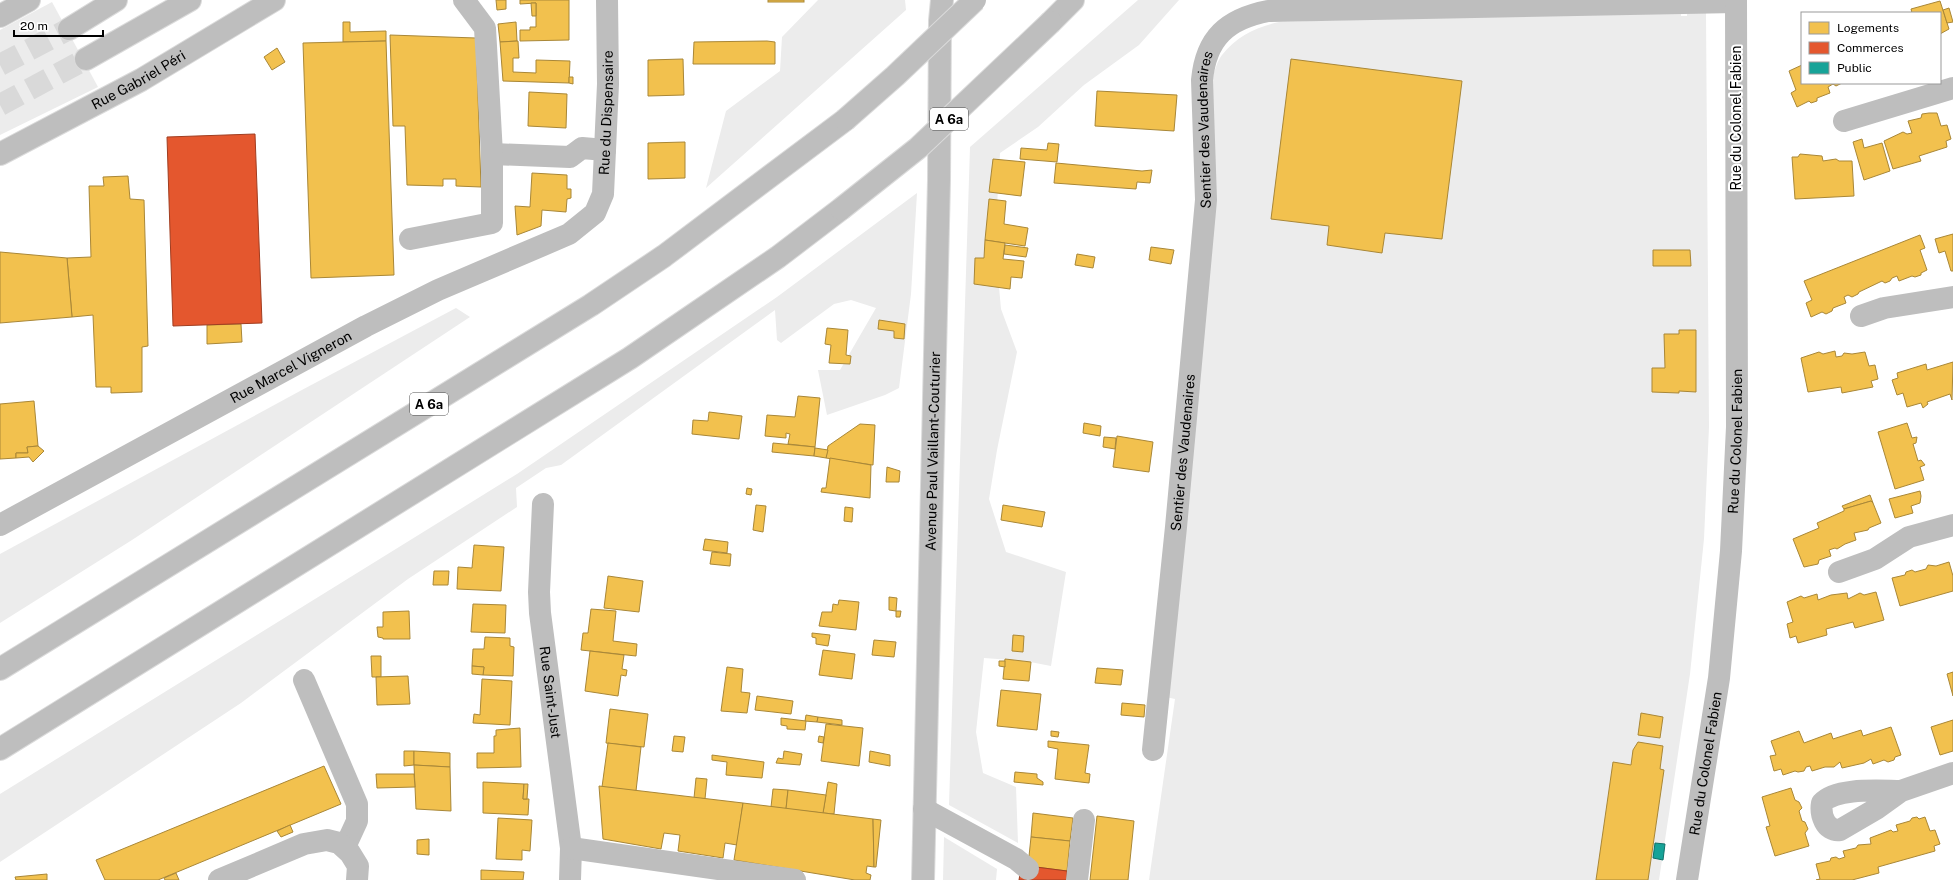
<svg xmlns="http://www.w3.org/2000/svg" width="1953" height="880" font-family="'Public Sans',sans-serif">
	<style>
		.green { fill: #ececec }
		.homes { fill: #f2c14e; stroke: #a98737 }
		.shops { fill: #e4572e; stroke: #a03d20 }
		.public { fill: #17a398; stroke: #10726a }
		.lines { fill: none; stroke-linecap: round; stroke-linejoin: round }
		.highway-tunnel { stroke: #d9d9d9; stroke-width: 22; stroke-dasharray: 22 11; stroke-linecap: butt }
		.major-casing { stroke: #dbdbdb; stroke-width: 24 }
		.highway-casing { stroke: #dbdbdb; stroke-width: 24 }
		.minor { stroke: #bebebe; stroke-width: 22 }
		.major { stroke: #bebebe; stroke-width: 22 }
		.highway { stroke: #bebebe; stroke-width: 22 }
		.highway-bridge-casing { stroke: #dbdbdb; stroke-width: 24; stroke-linecap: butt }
		.highway-bridge { stroke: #bebebe; stroke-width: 22 }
		.labels { text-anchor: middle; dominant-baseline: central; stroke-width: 4; stroke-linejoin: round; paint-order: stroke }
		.shield { fill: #fff; stroke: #4c4c4c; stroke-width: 1 }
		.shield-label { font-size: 13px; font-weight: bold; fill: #000 }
		.street-label { font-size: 14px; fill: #000; stroke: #fff }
	</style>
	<rect width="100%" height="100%" fill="#fff"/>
	<!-- green -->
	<g class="green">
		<polygon points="818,0 905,0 906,10 706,188 726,111 780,71 782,37"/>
		<polygon points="1138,0 1179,0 1139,45 1084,85 1038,127 1000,153 995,243 1001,309 1017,352 997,450 989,499 1006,552 1066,572 1051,666 1025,661 984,658 976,732 983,773 1016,787 1018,843 949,805 970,147"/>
		<polygon points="52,2 98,87 0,135 0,30"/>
		<path d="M 1681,10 L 1681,16 L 1687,16 L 1687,10 L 1706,13 L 1709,427 L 1704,539 L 1690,674 L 1659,880 L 1149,880 L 1175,699 L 1166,697 L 1212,78 C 1215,71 1217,61 1222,55 C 1237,36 1256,27 1279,22 Z"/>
		<polygon points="917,193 911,294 899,388 885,395 827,415 818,370 840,370 876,308 851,300 834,304 781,343 777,340 775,310 561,465 546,468 516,488 517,507 408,579 241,703 0,862 0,794 517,474 777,297"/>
		<polygon points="456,308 470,317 132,540 0,623 0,554 300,391"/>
		<polygon points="944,837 997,869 996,880 943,880"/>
	</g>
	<!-- homes -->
	<g class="homes">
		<polygon points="496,0 506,0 506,9 497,10"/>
		<polygon points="520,0 569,0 569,40 520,41 520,30 530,30 530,27 536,27 536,3 520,4"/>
		<rect x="768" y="0" width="36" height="2"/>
		<polygon points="1940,1 1949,29 1940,34 1940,13 1912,13 1911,9"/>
		<polygon points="531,3 536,3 536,16 532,16"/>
		<polygon points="1949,8 1953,22 1947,23 1943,10"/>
		<polygon points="343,22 350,22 350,32 386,31 386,41 343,42"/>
		<polygon points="516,22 517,41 500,42 498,24"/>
		<polygon points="390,35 476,38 481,187 456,186 456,179 443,179 443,186 407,185 405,126 393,126"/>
		<polygon points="386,41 394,275 311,278 303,43"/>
		<polygon points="518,41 519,58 513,58 513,72 536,73 536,60 570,61 569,83 503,81 500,42"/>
		<polygon points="767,41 775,42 775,64 693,64 694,42"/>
		<polygon points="277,48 285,62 272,70 264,57"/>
		<polygon points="683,59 684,95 648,96 648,60"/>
		<polygon points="1291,59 1462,81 1442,239 1385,233 1382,253 1327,245 1329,226 1271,219"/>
		<polygon points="1802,65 1802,83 1842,83 1836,86 1833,84 1828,87 1830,93 1817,98 1817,101 1811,103 1809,101 1797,107 1791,93 1796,90 1789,71"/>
		<polygon points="569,77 573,77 573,84 569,83"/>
		<polygon points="1097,91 1177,95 1174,131 1095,126"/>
		<polygon points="529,92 567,94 566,128 528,126"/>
		<polygon points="1929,113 1937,113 1941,126 1947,125 1951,139 1946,141 1947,147 1919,156 1921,161 1893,169 1884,141 1903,132 1907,134 1912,133 1908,121 1921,118 1922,114"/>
		<polygon points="1862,139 1864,148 1882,143 1890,171 1864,180 1853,142"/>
		<polygon points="685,142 685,178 648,179 648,143"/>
		<polygon points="1048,143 1059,144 1057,162 1020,159 1021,148 1047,150"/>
		<polygon points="1800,154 1822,156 1823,161 1836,159 1839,161 1852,161 1854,196 1795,199 1792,157 1798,157"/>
		<polygon points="993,159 1025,162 1021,196 989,192"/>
		<polygon points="1056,163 1142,171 1152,170 1150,183 1137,182 1136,189 1054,183"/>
		<polygon points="532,173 567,175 567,189 571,189 571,198 567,199 566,212 542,210 541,226 517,235 515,206 530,207"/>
		<polygon points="128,176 130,199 144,200 148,346 142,347 142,392 111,393 111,387 96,387 93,315 72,317 67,258 91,257 89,186 104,186 103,177"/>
		<polygon points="989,199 1006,201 1004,224 1028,228 1025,246 985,240"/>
		<polygon points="1953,234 1953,271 1951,271 1945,251 1939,253 1935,239"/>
		<polygon points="1920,235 1925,248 1920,250 1927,270 1921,273 1921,275 1915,277 1912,276 1899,281 1897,276 1892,278 1890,281 1885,283 1882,281 1859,292 1858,294 1852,297 1848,295 1844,297 1846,303 1833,308 1832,311 1826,314 1822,312 1811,317 1806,303 1812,300 1804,281"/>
		<polygon points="985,240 1005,243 1003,259 1024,261 1022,278 1011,277 1010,289 974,284 975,258 984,258"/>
		<polygon points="1005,245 1028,248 1026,257 1004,254"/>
		<polygon points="1151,247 1174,250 1171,264 1149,260"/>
		<polygon points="1653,250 1690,250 1691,266 1653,266"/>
		<polygon points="0,252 67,258 72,317 0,323"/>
		<polygon points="1077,254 1095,257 1093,268 1075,265"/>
		<polygon points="879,320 905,324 904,339 894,338 894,331 878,329"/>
		<polygon points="241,324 242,342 207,344 207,325"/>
		<polygon points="827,328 848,330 846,355 851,356 850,364 829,363 831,345 825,344"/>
		<polygon points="1679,330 1696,330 1696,392 1679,391 1679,393 1652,392 1652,368 1665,368 1664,334 1679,334"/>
		<polygon points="1835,351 1836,357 1842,356 1844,353 1852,354 1865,352 1869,366 1875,365 1878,379 1871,381 1873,387 1842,393 1841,387 1808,392 1801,358 1819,352 1823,354"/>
		<polygon points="1953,362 1952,400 1950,394 1927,402 1928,404 1923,408 1921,403 1907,407 1903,393 1897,395 1892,380 1898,378 1897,373 1926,364 1927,370"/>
		<polygon points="798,396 820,398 815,447 788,444 790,434 786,433 786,438 765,436 767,415 795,417"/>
		<polygon points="34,401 38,446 27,447 28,453 16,453 16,458 0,459 0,404"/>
		<polygon points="709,412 742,416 739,439 692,434 693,420 708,421"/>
		<polygon points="1084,423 1101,426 1100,436 1083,433"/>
		<polygon points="1907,423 1912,438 1917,437 1916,443 1913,444 1918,461 1921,460 1925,465 1920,467 1924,480 1895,489 1878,432"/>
		<polygon points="860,424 875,425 873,465 826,458 828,446"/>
		<polygon points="1117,436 1153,442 1149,472 1113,467"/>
		<polygon points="1104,437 1116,438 1115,449 1103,447"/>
		<polygon points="773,443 815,447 814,456 772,452"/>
		<polygon points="38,446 44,451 33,462 29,457 16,458 16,453 28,453 27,447"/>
		<polygon points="815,448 828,450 826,458 814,456"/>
		<polygon points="830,458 871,465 870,498 821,492 822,488 826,488"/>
		<polygon points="887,467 900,471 899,482 886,482"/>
		<polygon points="747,488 752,489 751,495 746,494"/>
		<polygon points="1920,491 1921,496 1920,503 1911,506 1913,513 1895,518 1889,499"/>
		<polygon points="1870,495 1873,503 1871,501 1844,509 1842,506"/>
		<polygon points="1871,501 1873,503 1881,523 1869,528 1868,530 1854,533 1856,540 1845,544 1837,549 1835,548 1829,550 1831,556 1819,560 1818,564 1804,567 1793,539 1819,528 1817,523 1844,511 1844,509"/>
		<polygon points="756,505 766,506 763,532 753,530"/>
		<polygon points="1003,505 1045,512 1042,527 1001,520"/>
		<polygon points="845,507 853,508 852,522 844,521"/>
		<polygon points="705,539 728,542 727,553 703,550"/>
		<polygon points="474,545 504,547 501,591 457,589 458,567 472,568"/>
		<polygon points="712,552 731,554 730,566 710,564"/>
		<polygon points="1949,562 1953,576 1953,591 1900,606 1892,578 1905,575 1906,572 1912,570 1915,572 1926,569 1928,565 1936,566"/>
		<polygon points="434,571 449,571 448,585 433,585"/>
		<polygon points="608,576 643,581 639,612 604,608"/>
		<polygon points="1876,592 1884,620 1855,628 1853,622 1826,629 1827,635 1798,643 1796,636 1790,638 1787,624 1793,622 1787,602 1801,596 1804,598 1817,594 1818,600 1831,595 1847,593 1848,599 1860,593 1864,595"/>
		<polygon points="889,597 897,598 896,611 889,610"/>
		<polygon points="839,600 859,602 856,630 819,626 822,612 832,612 833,604 838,605"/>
		<polygon points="473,604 506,605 505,633 471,632"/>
		<polygon points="591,609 616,611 613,641 637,644 636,656 581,650 583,633 588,633"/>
		<polygon points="409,611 410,639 383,639 383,638 378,637 377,627 383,627 383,612"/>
		<polygon points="896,611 901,611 900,617 896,617"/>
		<polygon points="812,633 830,635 828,646 816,644 816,638 812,637"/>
		<polygon points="1013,635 1024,636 1023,652 1012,651"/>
		<polygon points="485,637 510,638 510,646 514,647 513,676 483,675 484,667 472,666 473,649 484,649"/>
		<polygon points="874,640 896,642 894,657 872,655"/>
		<polygon points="823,650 855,654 852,679 819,675"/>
		<polygon points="590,651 624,655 622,669 627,670 626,676 621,675 618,696 585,691"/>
		<polygon points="371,656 381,656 381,677 372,677"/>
		<polygon points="1005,659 1031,662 1029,681 1003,679"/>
		<polygon points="999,661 1005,661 1005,667 999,666"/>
		<polygon points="472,666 484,667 483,675 472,674"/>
		<polygon points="727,667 743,669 741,692 750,693 747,713 721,711"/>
		<polygon points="1097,668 1123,670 1121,685 1095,683"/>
		<polygon points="1953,672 1953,696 1947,674"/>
		<polygon points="408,676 410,704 377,705 376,677"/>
		<polygon points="482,679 512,681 510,725 473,723 474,714 480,715"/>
		<polygon points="1001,690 1041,694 1037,730 997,726"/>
		<polygon points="757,696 793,701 791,714 755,710"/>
		<polygon points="1122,703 1145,705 1144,717 1121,715"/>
		<polygon points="610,709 648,714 644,747 606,743"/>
		<polygon points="1641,713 1663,717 1660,738 1638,735"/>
		<polygon points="806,715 818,717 817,722 805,721"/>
		<polygon points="818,717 842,720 842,725 817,722"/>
		<polygon points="781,718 806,721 805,730 787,729 787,726 781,725"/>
		<polygon points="1953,720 1953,751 1940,755 1931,727"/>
		<polygon points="826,724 863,728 859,766 821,761"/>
		<polygon points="1891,727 1901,755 1895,757 1894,760 1888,762 1884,760 1873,764 1871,759 1864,763 1842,768 1840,762 1834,767 1825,767 1812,771 1810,766 1806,767 1804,771 1798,772 1795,771 1783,775 1781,769 1774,771 1770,756 1776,755 1771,741 1799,731 1804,743 1831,733 1833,739 1861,730 1863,736"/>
		<polygon points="520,728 521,767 477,768 477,753 494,753 494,736 496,736 496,730"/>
		<polygon points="1051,731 1059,732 1058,737 1051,736"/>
		<polygon points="674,736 685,737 683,752 672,751"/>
		<polygon points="819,736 824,737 823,743 818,742"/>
		<polygon points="1048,741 1089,745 1085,773 1090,774 1089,783 1055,779 1058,749 1048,747"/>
		<polygon points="1638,742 1663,746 1660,769 1664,770 1648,880 1596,880 1613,762 1631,765 1633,750"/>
		<polygon points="608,743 641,747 636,791 602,787"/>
		<polygon points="404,751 414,751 414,765 404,766"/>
		<polygon points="414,751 450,753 450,767 414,765"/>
		<polygon points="784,751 802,754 800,765 776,763 778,758 783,759"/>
		<polygon points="870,751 890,755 890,766 869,762"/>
		<polygon points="712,755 764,762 762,778 726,775 727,762 712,760"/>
		<polygon points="414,765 450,767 451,811 416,809"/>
		<polygon points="324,766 341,804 158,880 105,880 96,860"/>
		<polygon points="1015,772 1037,774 1037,778 1043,782 1043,785 1014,782"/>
		<polygon points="376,774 414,774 415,787 377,788"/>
		<polygon points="696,778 707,779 705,799 694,798"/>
		<polygon points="483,782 524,784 523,799 529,799 528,815 483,813"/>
		<polygon points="828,782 837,784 834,814 823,813"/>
		<polygon points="524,784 528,784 527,799 523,799"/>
		<polygon points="599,786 743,803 737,845 725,843 723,858 678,851 680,835 664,833 661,849 603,839"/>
		<polygon points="1791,788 1795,800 1799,802 1802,808 1799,811 1802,821 1805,822 1808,829 1805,833 1809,846 1775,856 1766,827 1770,826 1762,797"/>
		<polygon points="773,789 788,790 786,809 771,807"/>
		<polygon points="788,790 826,795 823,813 786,809"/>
		<polygon points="743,803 873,819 874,867 867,866 866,873 871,875 870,880 855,880 734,860"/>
		<polygon points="1033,813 1073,818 1070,841 1031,837"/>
		<polygon points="1097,816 1134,821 1128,880 1090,880"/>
		<polygon points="1917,817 1919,819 1925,817 1930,831 1935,830 1940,844 1934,846 1935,851 1878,867 1879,873 1852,880 1816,880 1820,879 1816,864 1830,861 1831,858 1836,857 1839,859 1845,857 1843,851 1856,848 1858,845 1871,844 1870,838 1891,830 1893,832 1898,831 1896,825 1910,821 1912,818"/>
		<polygon points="498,818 532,820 530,851 522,850 522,860 496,859"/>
		<polygon points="873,819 881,820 876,867 874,867"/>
		<polygon points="290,825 293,832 281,837 277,831"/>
		<polygon points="1031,837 1070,841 1067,871 1028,866"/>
		<polygon points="429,839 429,855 417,854 417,840"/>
		<polygon points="481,870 524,872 523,880 481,880"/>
		<polygon points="176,873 179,880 165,880 164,878"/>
		<polygon points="47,874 47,880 16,880 15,877"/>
	</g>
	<!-- shops -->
	<g class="shops">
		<polygon points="255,134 262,323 173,326 167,137"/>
		<polygon points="1028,866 1067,871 1067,880 1019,880 1020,874"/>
	</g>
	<!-- public -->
	<polygon class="public" points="1655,843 1665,844 1663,860 1653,858"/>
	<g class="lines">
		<!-- highway-tunnel -->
		<g class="highway-tunnel">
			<polyline points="0,65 69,29"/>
			<polyline points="0,105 86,59"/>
		</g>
		<!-- major casing -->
		<g class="major-casing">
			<g id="major">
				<polyline points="0,16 29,0"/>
				<path id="s5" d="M 0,154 L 141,80 L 274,0"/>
				<path id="s6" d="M 923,880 L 939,180 L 940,21 L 942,0"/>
			</g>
		</g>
		<!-- highway casing -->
		<g class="highway-casing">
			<g id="highway">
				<polyline points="1051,22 1073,0"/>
				<polyline points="69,29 116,0"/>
				<polyline points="86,59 190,0"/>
				<polyline points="0,669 591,305 664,256 845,120"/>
				<polyline points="0,749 630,358 778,257 841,209"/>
			</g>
		</g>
		<!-- minor -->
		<g class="minor">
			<polyline points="1844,121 1953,88"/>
			<polyline points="492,154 570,157 582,148 605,150"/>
			<polyline points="410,239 492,223 492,154 485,28 464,0"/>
			<polyline points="1861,316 1884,308 1953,297"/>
			<path id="s1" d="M 543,504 L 539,592 L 540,613 L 571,848 L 570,880"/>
			<path id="s2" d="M 0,525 L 366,326 L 438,290 L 569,234 L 595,213 L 603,194 L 608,84 L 607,0"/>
			<polyline points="1839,572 1875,559 1909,537 1953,525"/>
			<polyline points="304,680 357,804 357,821 345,847"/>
			<path id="s3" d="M 1153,750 L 1176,527 L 1206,200 L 1202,80 C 1206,38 1227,19 1268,11 L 1736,2"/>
			<path d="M 1901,791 C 1881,791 1836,787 1822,803 C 1820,814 1825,832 1840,830 L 1876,809 L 1901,791 L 1953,773"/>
			<polyline points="924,809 1016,859 1028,869"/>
			<polyline points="571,848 795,880"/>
			<polyline points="219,880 304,844 327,840 339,843 350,853 358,866 357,880"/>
			<polyline points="1077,880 1084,820"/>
			<path id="s4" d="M 1687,880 L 1719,678 L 1731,551 L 1737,427 L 1736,0"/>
		</g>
		<!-- major -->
		<use href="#major" class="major"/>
		<!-- highway -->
		<use href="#highway" class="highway"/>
		<!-- highway-bridge casing -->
		<g class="highway-bridge-casing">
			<g id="highway-bridge">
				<polyline points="845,120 895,76 975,0"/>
				<polyline points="841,209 918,148 1051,22"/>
			</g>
		</g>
		<!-- highway-bridge -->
		<use href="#highway-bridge" class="highway-bridge"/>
	</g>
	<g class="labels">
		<!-- shield labels -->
		<g class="shield">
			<rect x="930" y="108" width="38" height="22" rx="3"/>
			<rect x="410" y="393" width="38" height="22" rx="3"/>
		</g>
		<g class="shield-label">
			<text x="949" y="119">A 6a</text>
			<text x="429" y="404">A 6a</text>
		</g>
		<!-- street labels -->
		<g class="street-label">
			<text stroke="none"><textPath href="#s5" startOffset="157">Rue Gabriel Péri</textPath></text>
			<text stroke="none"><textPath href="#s2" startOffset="775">Rue du Dispensaire</textPath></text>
			<text transform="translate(1736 118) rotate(-90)">Rue du Colonel Fabien</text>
			<text stroke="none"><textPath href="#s3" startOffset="623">Sentier des Vaudenaires</textPath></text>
			<text stroke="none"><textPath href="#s2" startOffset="331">Rue Marcel Vigneron</textPath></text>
			<text stroke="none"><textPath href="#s4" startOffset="442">Rue du Colonel Fabien</textPath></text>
			<text stroke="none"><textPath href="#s6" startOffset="429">Avenue Paul Vaillant-Couturier</textPath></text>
			<text stroke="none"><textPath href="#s3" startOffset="299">Sentier des Vaudenaires</textPath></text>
			<text stroke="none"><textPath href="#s1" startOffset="189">Rue Saint-Just</textPath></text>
			<text stroke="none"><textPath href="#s4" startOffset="118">Rue du Colonel Fabien</textPath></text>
		</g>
	</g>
	<!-- legend -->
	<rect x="1801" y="12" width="140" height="72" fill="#ffffff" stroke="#999999"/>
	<rect x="1809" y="22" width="20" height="12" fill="#f2c14e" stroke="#999999"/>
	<text x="1837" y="32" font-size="12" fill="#000000">Logements</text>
	<rect x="1809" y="42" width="20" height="12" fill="#e4572e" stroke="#999999"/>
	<text x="1837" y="52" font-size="12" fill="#000000">Commerces</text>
	<rect x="1809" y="62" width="20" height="12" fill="#17a398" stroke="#999999"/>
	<text x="1837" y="72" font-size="12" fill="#000000">Public</text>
	<!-- scale -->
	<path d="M14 30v6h89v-6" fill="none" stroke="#000000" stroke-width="2"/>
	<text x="20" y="30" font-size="12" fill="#000000" stroke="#ffffff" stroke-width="3" paint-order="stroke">20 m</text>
</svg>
